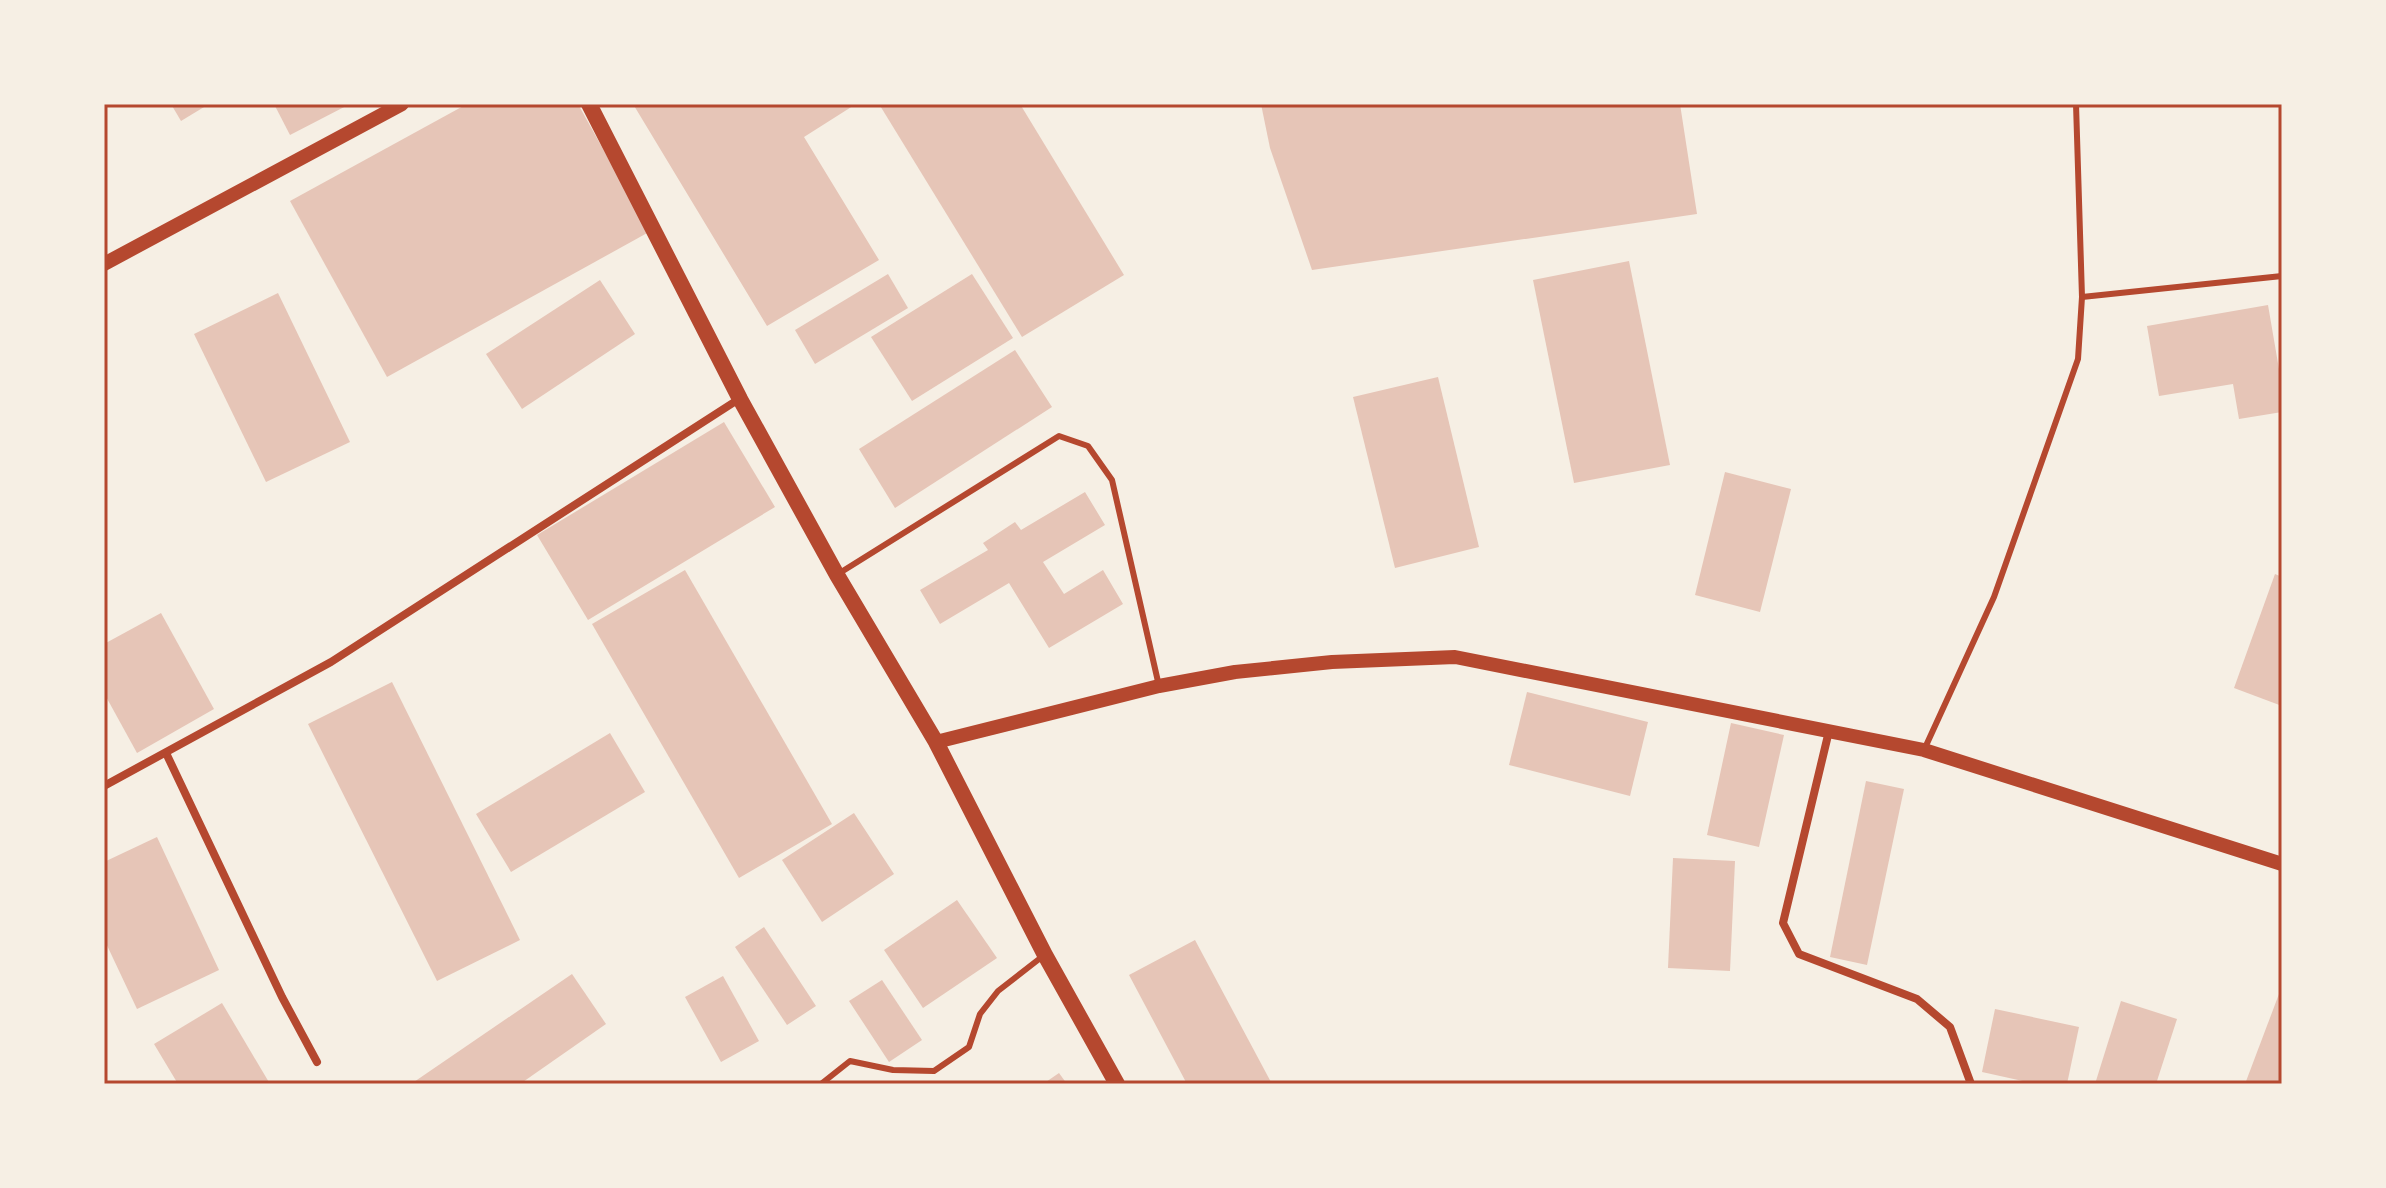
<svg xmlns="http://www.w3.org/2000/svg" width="2386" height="1188" font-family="Inter,sans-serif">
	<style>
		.building { fill: #e6c5b7 }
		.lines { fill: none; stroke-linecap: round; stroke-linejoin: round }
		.service { stroke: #b5482f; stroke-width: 6 }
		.minor { stroke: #b5482f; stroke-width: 8 }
		.tertiary { stroke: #b5482f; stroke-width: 14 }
		.secondary { stroke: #b5482f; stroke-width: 16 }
		.neatline { fill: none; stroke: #b5482f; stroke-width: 3 }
	</style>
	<rect width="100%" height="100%" fill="#f6efe4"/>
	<!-- building -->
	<g class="building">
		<polygon points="171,104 209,104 181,121"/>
		<polygon points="274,104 350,104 290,135"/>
		<polygon points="467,104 578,104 649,232 387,377 290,201"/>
		<polygon points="633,104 856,104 804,137 879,260 767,326"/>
		<polygon points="879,104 1020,104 1124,275 1022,337"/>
		<polygon points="1261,104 1680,104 1697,214 1312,270 1270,148"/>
		<polygon points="1629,261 1670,465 1574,483 1533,280"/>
		<polygon points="888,274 908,308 815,364 795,330"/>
		<polygon points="972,274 1013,338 912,401 871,337"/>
		<polygon points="600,280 635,334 522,409 486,354"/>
		<polygon points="278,293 350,442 266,482 194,334"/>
		<polygon points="2268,305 2280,375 2282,412 2239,419 2233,384 2159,396 2147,326"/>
		<polygon points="1015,350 1052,407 895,508 859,449"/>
		<polygon points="1438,377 1479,547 1395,568 1353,397"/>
		<polygon points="724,422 775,507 588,620 537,535"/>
		<polygon points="1725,472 1791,489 1760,612 1695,595"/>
		<polygon points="1085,492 1105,525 1043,562 1064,594 1103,570 1123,604 1049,648 1009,583 940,624 920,590 988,550 983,543 1015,522 1021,530"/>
		<polygon points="685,570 832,824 739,878 592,624"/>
		<polygon points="2275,574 2282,577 2282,706 2234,688"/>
		<polygon points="161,613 214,709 137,753 104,693 104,644"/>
		<polygon points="392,682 520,940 437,981 308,724"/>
		<polygon points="1527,692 1648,722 1630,796 1509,765"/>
		<polygon points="1731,723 1784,735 1759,847 1707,835"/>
		<polygon points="610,733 645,792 511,872 476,814"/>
		<polygon points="1866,781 1904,789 1867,965 1830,957"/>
		<polygon points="854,813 894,874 822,922 782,860"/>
		<polygon points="157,837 219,970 137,1009 104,939 104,862"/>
		<polygon points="1673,858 1735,861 1730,971 1668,968"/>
		<polygon points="957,900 997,958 923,1008 884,950"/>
		<polygon points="764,927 816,1006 787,1025 735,947"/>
		<polygon points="1195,940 1272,1084 1187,1084 1129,975"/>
		<polygon points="572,974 606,1024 520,1084 411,1084"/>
		<polygon points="723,976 759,1041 721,1062 685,997"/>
		<polygon points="882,980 922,1040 889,1062 849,1001"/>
		<polygon points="2282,986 2282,1084 2245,1084"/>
		<polygon points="2121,1001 2177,1019 2156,1084 2095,1084"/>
		<polygon points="222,1003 270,1084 178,1084 154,1044"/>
		<polygon points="1995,1009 2079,1027 2067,1084 2036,1084 1982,1072"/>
		<polygon points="1059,1073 1067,1084 1043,1084"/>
	</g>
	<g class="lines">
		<!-- service -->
		<g class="service">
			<polyline points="2082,297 2282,276"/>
			<polyline points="838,574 1059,436 1088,446 1112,480 1159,686"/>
			<polyline points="1924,750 1994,597 2078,359 2082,297 2076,104"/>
			<polyline points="821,1084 850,1061 893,1070 934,1071 969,1047 980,1014 998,991 1043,956"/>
		</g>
		<!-- minor -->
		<g class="minor">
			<polyline points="1829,731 1783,923 1799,954 1917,999 1950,1027 1971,1084"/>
			<polyline points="166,753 282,997 317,1062"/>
			<polyline points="104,786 331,662 739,399"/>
		</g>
		<!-- tertiary -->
		<g class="tertiary">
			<polyline points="104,264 402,104"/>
			<polyline points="936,742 1159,686 1235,672 1332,662 1455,657 1924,750 2282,864"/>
		</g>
		<!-- secondary -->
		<polyline class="secondary" points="589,104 740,399 837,575 936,742 1045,955 1117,1084"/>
	</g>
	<!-- border -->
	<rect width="2386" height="1188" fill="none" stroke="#f6efe4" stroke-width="212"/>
	<rect x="106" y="106" width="2174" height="976" class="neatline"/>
</svg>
